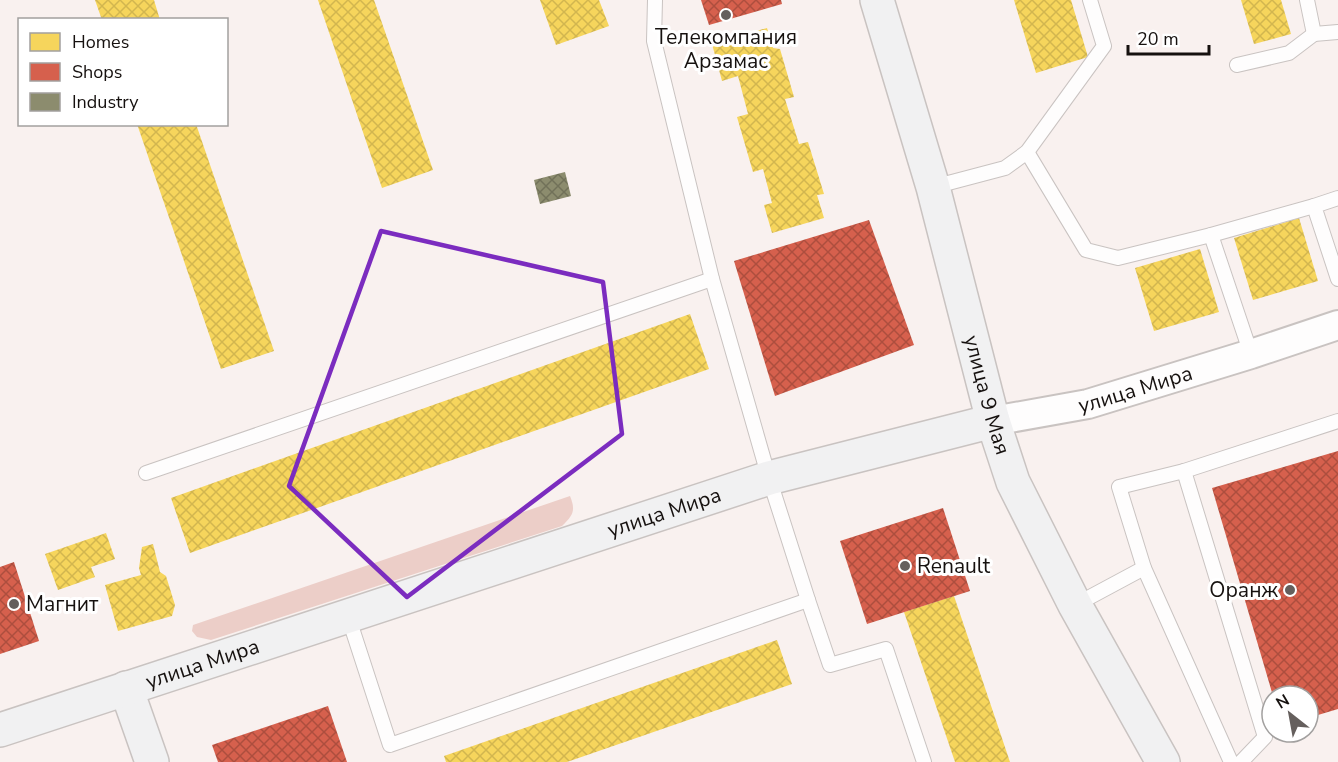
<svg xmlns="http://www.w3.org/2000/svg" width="1338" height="762" font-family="'Nunito Sans',sans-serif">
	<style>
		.grass { fill: #eccec8 }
		.homes { fill: url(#homes-cross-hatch) }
		.shops { fill: url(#shops-cross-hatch) }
		.industry { fill: url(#industry-cross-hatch) }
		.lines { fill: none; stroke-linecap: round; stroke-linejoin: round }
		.lane-casing { stroke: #c9c3c1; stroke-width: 16 }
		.street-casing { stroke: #c9c3c1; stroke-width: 32 }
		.secondary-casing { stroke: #c9c3c1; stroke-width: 36 }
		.lane { stroke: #fefdfd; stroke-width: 14 }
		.street { stroke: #fefdfd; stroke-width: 28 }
		.secondary { stroke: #f1f1f2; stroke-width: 33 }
		.marked { fill: none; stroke: #7b2cbf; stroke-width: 4.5; stroke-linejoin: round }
		.poi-dot { fill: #655f5d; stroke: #fff; stroke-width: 2 }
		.labels { text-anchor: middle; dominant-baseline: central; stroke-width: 6; stroke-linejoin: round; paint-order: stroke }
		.poi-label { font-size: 21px; fill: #16110f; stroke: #fff; text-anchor: start }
		.street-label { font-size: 21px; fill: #16110f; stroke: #fff }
	</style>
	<defs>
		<pattern id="homes-cross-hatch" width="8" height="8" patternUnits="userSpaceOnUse" patternTransform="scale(1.5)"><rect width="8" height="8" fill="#f6d55c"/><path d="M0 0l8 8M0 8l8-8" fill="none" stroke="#d2b64f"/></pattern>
		<pattern id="shops-cross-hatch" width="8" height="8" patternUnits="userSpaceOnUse" patternTransform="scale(1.5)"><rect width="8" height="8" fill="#d6604d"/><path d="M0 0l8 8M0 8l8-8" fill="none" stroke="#ad4e3e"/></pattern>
		<pattern id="industry-cross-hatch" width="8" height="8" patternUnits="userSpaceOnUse" patternTransform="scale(1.5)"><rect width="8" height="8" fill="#8c8c6e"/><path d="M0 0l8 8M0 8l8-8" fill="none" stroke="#717159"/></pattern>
	</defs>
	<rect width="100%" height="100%" fill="#f9f1ef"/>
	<!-- grass -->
	<path class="grass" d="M 570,496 C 576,511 573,515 562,526 L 211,640 L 197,637 L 192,631 L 193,625 Z"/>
	<!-- homes -->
	<g class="homes">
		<polygon points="95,0 154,0 160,20 102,20"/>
		<polygon points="318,0 374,0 433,170 382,188"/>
		<polygon points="540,0 599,0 609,26 556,45"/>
		<polygon points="1014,0 1071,0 1088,57 1036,73"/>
		<polygon points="1241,0 1281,0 1291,34 1254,44"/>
		<polygon points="767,28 773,48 780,49 794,97 785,99 799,144 808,142 824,194 817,195 824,218 772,233 764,205 772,203 763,169 753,172 737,117 748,114 738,76 722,81 712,44"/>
		<polygon points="137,124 196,124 274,351 221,369"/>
		<polygon points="1299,218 1318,281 1253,300 1234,238"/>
		<polygon points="1200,249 1219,312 1154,331 1135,268"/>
		<polygon points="690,314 709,369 190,553 171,498"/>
		<polygon points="106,533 115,559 91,567 95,577 58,590 45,554"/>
		<polygon points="153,544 160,572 166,576 175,605 172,616 118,631 105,585 141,575 139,568 142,547"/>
		<polygon points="954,596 1010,762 955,762 904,612"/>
		<polygon points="777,640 792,684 567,762 446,762 444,756"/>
	</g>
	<!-- shops -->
	<g class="shops">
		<polygon points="701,0 781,0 782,4 709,25"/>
		<polygon points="869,220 914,345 775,396 734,261"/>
		<polygon points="1338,451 1338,709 1308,718 1308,696 1273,696 1212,488"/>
		<polygon points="943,508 970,591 867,624 840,541"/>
		<polygon points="14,562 39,641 0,654 0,567"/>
		<polygon points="328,706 347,762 218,762 212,745"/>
	</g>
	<!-- industry -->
	<polygon class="industry" points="565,172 571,196 540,204 534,180"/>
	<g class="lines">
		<!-- lane casing -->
		<g class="lane-casing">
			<g id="lane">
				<polyline points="1307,0 1314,34 1338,32"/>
				<polyline points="1237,65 1289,53 1314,34"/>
				<polyline points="1027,152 1086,250 1118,258 1211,235 1314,206"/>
				<polyline points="933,187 1005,168 1027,152 1104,46 1090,0"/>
				<polyline points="1338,198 1314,206 1338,279"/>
				<polyline points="1211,235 1251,354"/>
				<polyline points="1184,471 1265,737 1241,762"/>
				<polyline points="146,473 712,279"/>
				<polyline points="808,600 830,665 886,649 924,762"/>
				<polyline points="1075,605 1144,568"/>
				<polyline points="348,616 390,745 808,600 769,478 712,279 654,41 655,0"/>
				<polyline points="1231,762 1144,568 1119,487 1184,471 1338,421"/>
			</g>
		</g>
		<!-- street casing -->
		<g class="street-casing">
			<g id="street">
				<path id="s1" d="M 993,421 L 1088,404 L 1251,354 L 1338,325"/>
			</g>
		</g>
		<!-- secondary casing -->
		<g class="secondary-casing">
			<g id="secondary">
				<path id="s2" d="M 877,0 L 933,187 L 993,421 L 1013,482 L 1075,605 L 1163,762"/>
				<polyline points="126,688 152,762"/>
				<path id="s3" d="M 0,730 L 769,478 L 993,421"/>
			</g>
		</g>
		<!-- lane -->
		<use href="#lane" class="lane"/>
		<!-- street -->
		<use href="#street" class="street"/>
		<!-- secondary -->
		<use href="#secondary" class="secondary"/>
	</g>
	<!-- marked area -->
	<path class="marked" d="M 381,231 L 603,282 L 622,434 L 407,597 L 289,486 Z"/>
	<!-- markers -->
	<g class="poi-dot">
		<circle cx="726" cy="15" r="6"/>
		<circle cx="905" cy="566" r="6"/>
		<circle cx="1290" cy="590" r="6"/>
		<circle cx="14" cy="604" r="6"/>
	</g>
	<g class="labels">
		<!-- poi labels -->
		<g class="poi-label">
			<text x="726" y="37" text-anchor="middle">Телекомпания<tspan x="726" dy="24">Арзамас</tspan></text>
			<text x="917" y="566">Renault</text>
			<text x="1278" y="590" text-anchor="end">Оранж</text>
			<text x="26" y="604">Магнит</text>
		</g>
		<!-- street labels -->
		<g class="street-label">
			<text stroke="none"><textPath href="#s1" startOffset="146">улица Мира</textPath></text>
			<text stroke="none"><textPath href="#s2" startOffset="410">улица 9 Мая</textPath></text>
			<text stroke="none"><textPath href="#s3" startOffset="699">улица Мира</textPath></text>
			<text stroke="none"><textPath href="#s3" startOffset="213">улица Мира</textPath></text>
		</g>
	</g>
	<!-- legend -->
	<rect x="18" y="18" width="210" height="108" fill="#ffffff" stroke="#a2a09f" stroke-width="1.5"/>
	<rect x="30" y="33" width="30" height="18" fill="#f6d55c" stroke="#a2a09f" stroke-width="1.5"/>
	<text x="72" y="48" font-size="18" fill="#16110f">Homes</text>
	<rect x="30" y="63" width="30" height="18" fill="#d6604d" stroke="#a2a09f" stroke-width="1.5"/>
	<text x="72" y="78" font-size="18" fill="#16110f">Shops</text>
	<rect x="30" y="93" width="30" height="18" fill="#8c8c6e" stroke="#a2a09f" stroke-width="1.5"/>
	<text x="72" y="108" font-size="18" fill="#16110f">Industry</text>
	<!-- north arrow -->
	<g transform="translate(1290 714) rotate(329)"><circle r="28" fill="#ffffff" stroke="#a2a09f" stroke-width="1.5"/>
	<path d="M0-4.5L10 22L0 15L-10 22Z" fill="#655f5d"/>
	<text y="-9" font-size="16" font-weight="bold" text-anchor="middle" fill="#16110f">N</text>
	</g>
	<!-- scale -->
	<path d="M1128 45v9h81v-9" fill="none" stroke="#16110f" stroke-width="3"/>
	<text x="1137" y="45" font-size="18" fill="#16110f" stroke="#ffffff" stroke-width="4.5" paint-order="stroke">20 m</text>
</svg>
